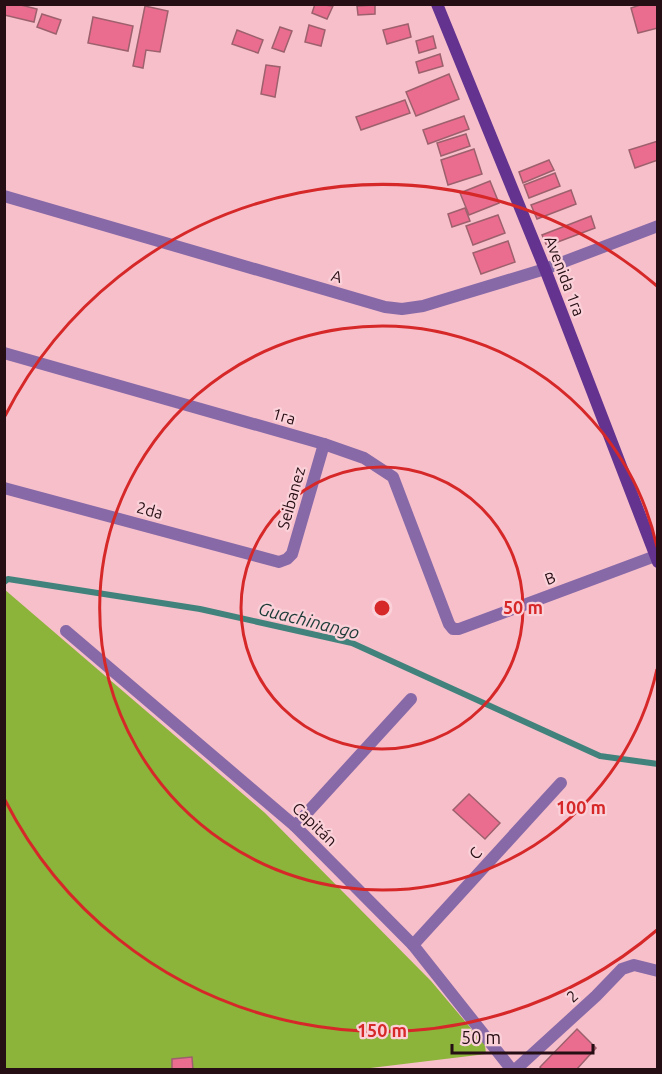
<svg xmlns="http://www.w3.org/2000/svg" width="662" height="1074" font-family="Ubuntu,sans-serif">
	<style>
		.green { fill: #8cb33a }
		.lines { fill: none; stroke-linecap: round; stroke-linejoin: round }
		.stream { stroke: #42827c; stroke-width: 6 }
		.building { fill: #ea6c8e; stroke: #9d606d; stroke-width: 1.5 }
		.street { stroke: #8769a8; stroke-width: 12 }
		.secondary { stroke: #643390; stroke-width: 12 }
		.ring { fill: none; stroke: #d62828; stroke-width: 3 }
		.labels { text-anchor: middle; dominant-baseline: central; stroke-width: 4.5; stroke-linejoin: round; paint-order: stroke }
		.street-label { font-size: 16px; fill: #250e14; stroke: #fbd1d9 }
		.water-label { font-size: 18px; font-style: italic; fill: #1d3c39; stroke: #fbd1d9 }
		.centre { fill: #d62828; stroke: #fbd1d9; stroke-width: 3 }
		.ring-label { font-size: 18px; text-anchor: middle; font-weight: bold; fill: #d62828; stroke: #fbd1d9; stroke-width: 4.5; stroke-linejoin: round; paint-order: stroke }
	</style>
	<rect width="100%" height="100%" fill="#f7bfca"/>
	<!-- green -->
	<polygon class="green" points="4,589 265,813 431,981 485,1045 486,1054 354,1070 5,1069"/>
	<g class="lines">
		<!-- stream -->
		<polyline class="stream" points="4,582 8,579 200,609 352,643 600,756 658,764"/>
	</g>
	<!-- building -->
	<g class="building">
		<polygon points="4,4 17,4 37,9 34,22 4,15"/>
		<polygon points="315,4 333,6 327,19 312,13"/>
		<polygon points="643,4 658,4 658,28 638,33 631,8"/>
		<polygon points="375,5 375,14 358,15 357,6"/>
		<polygon points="145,6 168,11 160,52 146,50 143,68 133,66"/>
		<polygon points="42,14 61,20 56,34 37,27"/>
		<polygon points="93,17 133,26 128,51 88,43"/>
		<polygon points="408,24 411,37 387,44 383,30"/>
		<polygon points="309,25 325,30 321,46 305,42"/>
		<polygon points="280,27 292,31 284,52 272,48"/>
		<polygon points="237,30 263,40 258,53 232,44"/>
		<polygon points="433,36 436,48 419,53 416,41"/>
		<polygon points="440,54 443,66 419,73 416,62"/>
		<polygon points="266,65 280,67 275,97 261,94"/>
		<polygon points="449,74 459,99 416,116 406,92"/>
		<polygon points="405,100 410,113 361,130 356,117"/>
		<polygon points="464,116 469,129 428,144 423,130"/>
		<polygon points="466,134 470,146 441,156 437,143"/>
		<polygon points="658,141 658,160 635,168 629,150"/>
		<polygon points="474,149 482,174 448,185 441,160"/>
		<polygon points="549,160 554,170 523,183 519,172"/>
		<polygon points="555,173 560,186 529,198 524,185"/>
		<polygon points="490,181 499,203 469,215 460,193"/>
		<polygon points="571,190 576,204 537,219 531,205"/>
		<polygon points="465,208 470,221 452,227 448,214"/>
		<polygon points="498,215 505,233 473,245 466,226"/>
		<polygon points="591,216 595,228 547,246 542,235"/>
		<polygon points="508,241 515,262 481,274 473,253"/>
		<polygon points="469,794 500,823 485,839 453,810"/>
		<polygon points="577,1029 596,1048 576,1070 542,1070 540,1067"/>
		<polygon points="192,1057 193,1070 172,1070 172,1059"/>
	</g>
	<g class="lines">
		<!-- street -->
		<g class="street">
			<polyline points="4,196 385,307 402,309 423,306 545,269 658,226"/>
			<polyline points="4,353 324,444 364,458 393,477 449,624 453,629 459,629 658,555"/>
			<polyline points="4,488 279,562 287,559 292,554 324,444"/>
			<polyline points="66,631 295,826 413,945 512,1070"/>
			<polyline points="295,826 411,699"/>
			<polyline points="413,945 561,783"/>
			<polyline points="515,1070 596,996 622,969 634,965 658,971"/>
		</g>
		<!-- secondary -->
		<polyline class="secondary" points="437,4 545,269 658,562"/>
	</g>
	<!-- distance rings -->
	<g class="ring">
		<circle cx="382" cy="608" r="141"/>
		<path d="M657 669A282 282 0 1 1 657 547"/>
		<path d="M657 930A423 423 0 0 1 5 800M5 416A423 423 0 0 1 657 286"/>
	</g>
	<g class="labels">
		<!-- street labels -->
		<g class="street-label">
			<text transform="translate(337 276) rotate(16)">A</text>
			<text transform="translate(565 276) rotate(69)">Avenida 1ra</text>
			<text transform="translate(284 416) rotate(16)">1ra</text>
			<text transform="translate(291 498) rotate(-74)">Seibanez</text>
			<text transform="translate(150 510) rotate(15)">2da</text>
			<text transform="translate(550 578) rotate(-20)">B</text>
			<text transform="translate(315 824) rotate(44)">Capitán</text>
			<text transform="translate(475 853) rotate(-48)">C</text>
			<text transform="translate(572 996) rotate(-42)">2</text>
		</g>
		<!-- water labels -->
		<g class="water-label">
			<text transform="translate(309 620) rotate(14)">Guachinango</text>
		</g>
	</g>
	<circle cx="382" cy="608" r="9" class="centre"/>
	<g class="ring-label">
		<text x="523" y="614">50 m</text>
		<text x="581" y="814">100 m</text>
		<text x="382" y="1037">150 m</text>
	</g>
	<!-- border -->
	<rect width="662" height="1074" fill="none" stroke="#250e14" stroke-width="12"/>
	<!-- scale -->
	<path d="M452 1044v9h141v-9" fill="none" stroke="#250e14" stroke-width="3"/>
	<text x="461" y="1044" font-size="18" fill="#250e14" stroke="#fbd1d9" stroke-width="4.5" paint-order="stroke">50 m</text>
</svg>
